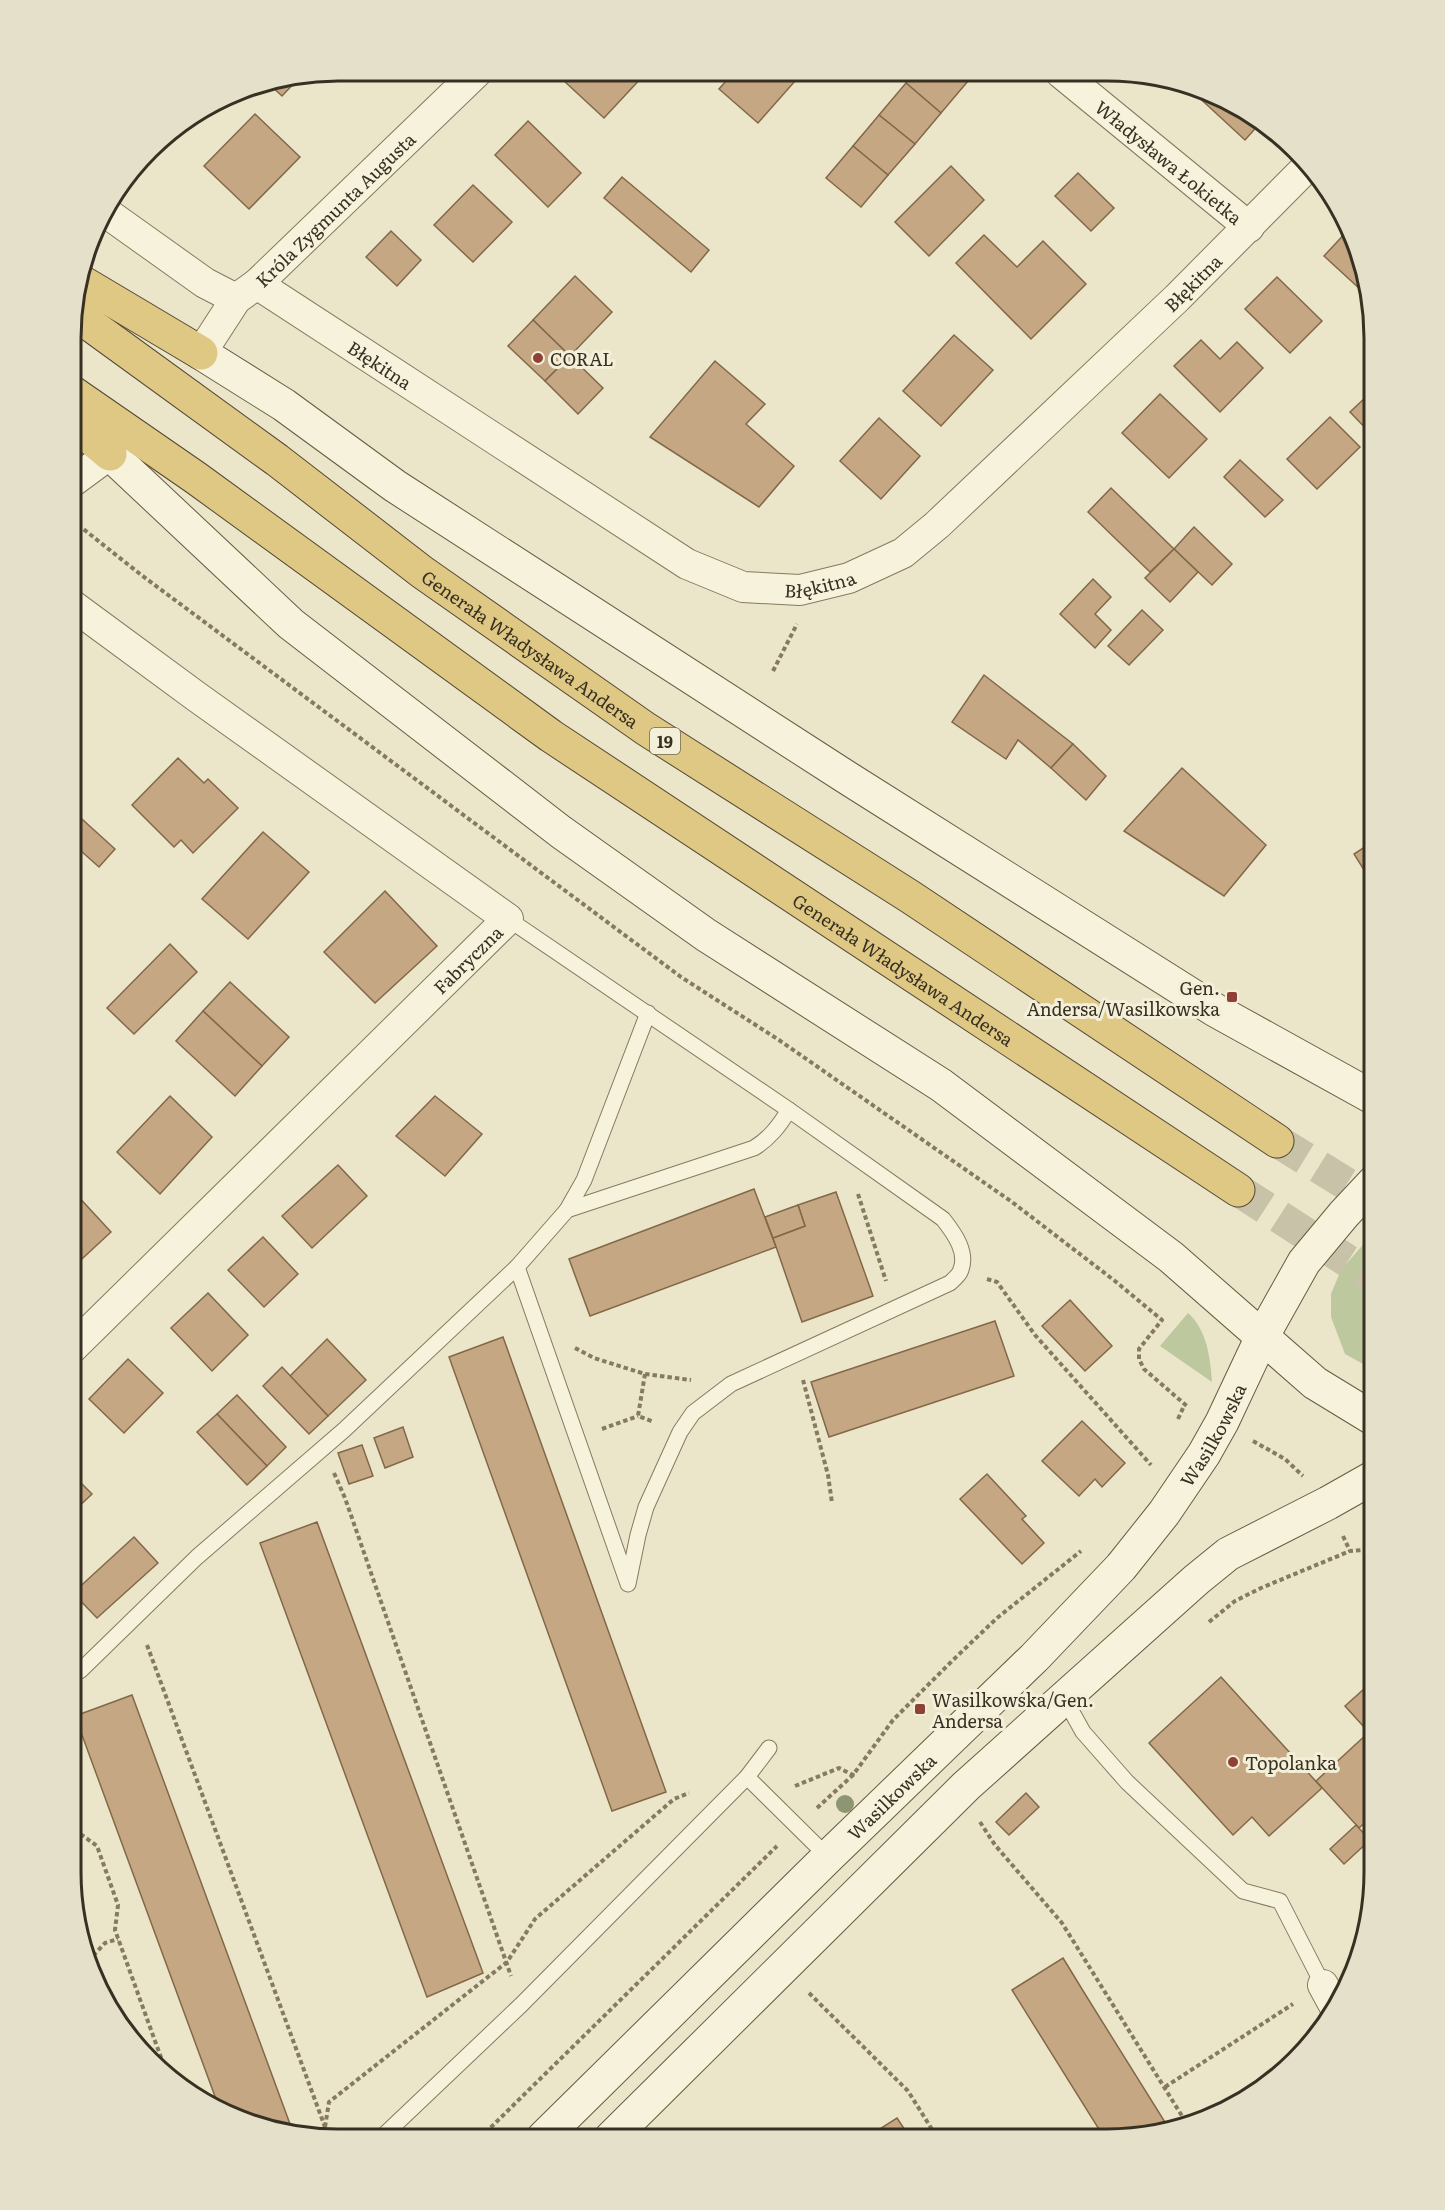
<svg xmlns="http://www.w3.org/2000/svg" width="1445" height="2210" font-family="Literata,serif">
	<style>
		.green { fill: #bdc89e }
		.building { fill: #c5a883; stroke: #836848; stroke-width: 1.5 }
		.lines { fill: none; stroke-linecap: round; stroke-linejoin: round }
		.trunk-tunnel { stroke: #c7c2a8; stroke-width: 33; stroke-dasharray: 33 16; stroke-linecap: butt }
		.service-casing { stroke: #867a60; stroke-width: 17 }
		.minor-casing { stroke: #867a60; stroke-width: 32 }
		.secondary-casing { stroke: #685b43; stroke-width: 35 }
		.trunk-casing { stroke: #544733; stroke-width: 35 }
		.path { stroke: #867a60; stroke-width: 4; stroke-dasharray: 4.5 3; stroke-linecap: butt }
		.service { stroke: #f6f2dc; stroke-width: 15 }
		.minor { stroke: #f6f2dc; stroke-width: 30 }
		.secondary { stroke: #f6f2dc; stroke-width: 33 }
		.trunk { stroke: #dec884; stroke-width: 33 }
		.tree { fill: #8e9572 }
		.poi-dot { fill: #8f4135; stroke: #f3efd9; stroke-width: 2 }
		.labels { text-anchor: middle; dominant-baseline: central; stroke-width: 6; stroke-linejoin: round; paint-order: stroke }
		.shield { fill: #f3efd9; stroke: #706959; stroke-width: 1.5 }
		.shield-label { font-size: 16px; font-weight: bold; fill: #383022 }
		.street-label { font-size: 18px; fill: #383022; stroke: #f3efd9 }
		.poi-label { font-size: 18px; fill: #383022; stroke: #f3efd9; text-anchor: start }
		.rim { fill: none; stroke: #383022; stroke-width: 3 }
	</style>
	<rect width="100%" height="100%" fill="#ebe6ca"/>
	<!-- green -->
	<g class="green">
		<polygon points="1374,1232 1374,1370 1345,1354 1331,1317 1331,1294 1341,1270"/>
		<path d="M 1188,1313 C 1207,1330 1210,1357 1212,1382 L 1160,1346 Z"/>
	</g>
	<!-- building -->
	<g class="building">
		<polygon points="572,71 637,71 643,76 604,118 563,80"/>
		<polygon points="734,72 803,72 758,123 719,89"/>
		<polygon points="915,72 957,72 968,81 941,113 906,83"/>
		<polygon points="299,78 282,96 269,84"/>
		<polygon points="906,83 941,113 915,144 879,115"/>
		<polygon points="1196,87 1210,91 1262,121 1245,140 1192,91"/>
		<polygon points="255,114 300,157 249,209 204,166"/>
		<polygon points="879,115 915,144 888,175 853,146"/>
		<polygon points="528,121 581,173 548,207 495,155"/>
		<polygon points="853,146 888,175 861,207 826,178"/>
		<polygon points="951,166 984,200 929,256 895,222"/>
		<polygon points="1078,173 1114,208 1091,231 1055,196"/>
		<polygon points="622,177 709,250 691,272 604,198"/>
		<polygon points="473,185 512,222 473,262 434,225"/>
		<polygon points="1350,228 1354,235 1364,287 1361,290 1324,256"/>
		<polygon points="391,231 421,260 397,286 366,257"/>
		<polygon points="984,235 1017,267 1043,241 1086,284 1031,339 956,263"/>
		<polygon points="575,276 612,312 570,356 533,320"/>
		<polygon points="1277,277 1322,321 1290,353 1245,309"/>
		<polygon points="533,320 570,356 545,381 508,346"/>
		<polygon points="954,335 993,370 941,426 903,391"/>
		<polygon points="1201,340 1220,359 1237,342 1263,368 1220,412 1174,366"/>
		<polygon points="570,356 603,388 578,414 545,381"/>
		<polygon points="715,361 765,404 746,424 794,466 759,507 650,437"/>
		<polygon points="1160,394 1207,439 1169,478 1122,433"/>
		<polygon points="1367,396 1374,403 1374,437 1350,412"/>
		<polygon points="1330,417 1360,447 1317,489 1287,459"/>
		<polygon points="879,418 920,456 881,499 840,461"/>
		<polygon points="1240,460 1283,500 1265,517 1224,477"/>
		<polygon points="1111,488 1174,549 1150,572 1088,512"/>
		<polygon points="1194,527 1232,564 1212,585 1174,549"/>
		<polygon points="1174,549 1198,572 1170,602 1145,578"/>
		<polygon points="1093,579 1111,597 1095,614 1111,630 1095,648 1060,614"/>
		<polygon points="1142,610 1163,630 1129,665 1108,646"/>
		<polygon points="984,675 1073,744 1051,768 1018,740 1006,759 952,722"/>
		<polygon points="1073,744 1106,776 1086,800 1051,768"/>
		<polygon points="178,758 204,783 208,779 238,808 193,853 181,840 174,847 132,805"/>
		<polygon points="1182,768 1266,845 1224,896 1124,831"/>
		<polygon points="72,810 115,849 99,867 72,843"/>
		<polygon points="263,832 309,872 248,939 202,899"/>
		<polygon points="1374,841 1374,886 1354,854"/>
		<polygon points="385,891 437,946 375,1003 324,952"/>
		<polygon points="170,944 197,972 134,1034 107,1008"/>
		<polygon points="230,982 289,1037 262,1066 203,1011"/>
		<polygon points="203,1011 262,1066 235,1096 176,1041"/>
		<polygon points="170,1096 212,1137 160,1194 117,1152"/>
		<polygon points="435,1096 482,1134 445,1176 396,1136"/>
		<polygon points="338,1165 367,1196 312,1248 282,1216"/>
		<polygon points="754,1189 776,1247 590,1316 569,1259"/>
		<polygon points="836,1192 873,1296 802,1322 773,1238 805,1226 798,1205"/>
		<polygon points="75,1193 111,1232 71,1269 71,1197"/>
		<polygon points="798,1205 805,1226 773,1238 765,1217"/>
		<polygon points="263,1237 298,1274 264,1307 228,1270"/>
		<polygon points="208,1293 248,1335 212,1371 171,1328"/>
		<polygon points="1070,1300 1112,1346 1085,1371 1042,1326"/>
		<polygon points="995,1321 1014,1376 829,1437 811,1382"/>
		<polygon points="503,1337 666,1792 612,1811 449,1357"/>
		<polygon points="327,1339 366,1380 328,1416 290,1376"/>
		<polygon points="128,1359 163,1393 124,1433 89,1399"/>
		<polygon points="282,1367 328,1416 309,1434 263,1386"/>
		<polygon points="237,1395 286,1447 267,1466 217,1414"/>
		<polygon points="217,1414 267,1466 247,1485 197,1432"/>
		<polygon points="1082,1421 1125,1463 1102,1487 1095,1479 1079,1496 1042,1461"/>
		<polygon points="403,1427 413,1457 385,1468 374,1438"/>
		<polygon points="362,1445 373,1476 349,1484 338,1453"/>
		<polygon points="71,1473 92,1494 71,1514"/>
		<polygon points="987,1474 1026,1516 1022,1519 1044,1543 1022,1564 960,1499"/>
		<polygon points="317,1522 483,1973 427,1997 260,1543"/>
		<polygon points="134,1537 158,1563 97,1618 73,1593"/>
		<polygon points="1221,1677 1322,1788 1269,1836 1252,1817 1233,1835 1149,1743"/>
		<polygon points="1374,1680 1374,1738 1345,1706"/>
		<polygon points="132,1695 258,2037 294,2135 236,2119 220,2110 75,1716"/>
		<polygon points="1369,1732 1374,1738 1374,1814 1359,1828 1316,1781"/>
		<polygon points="1026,1793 1039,1807 1009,1835 996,1822"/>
		<polygon points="1356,1825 1370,1840 1344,1864 1330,1849"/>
		<polygon points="1063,1958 1085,1994 1168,2127 1105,2139 1012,1990"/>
		<polygon points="897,2118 911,2139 864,2139"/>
	</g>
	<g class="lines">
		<!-- trunk-tunnel -->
		<g class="trunk-tunnel">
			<polyline points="1277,1141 1374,1201"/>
			<polyline points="1238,1190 1374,1278"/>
		</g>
		<!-- service casing -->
		<g class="service-casing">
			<g id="service">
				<path d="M 508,919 L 789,1110 L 943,1219 C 954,1233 969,1253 960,1272 C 958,1276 953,1280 950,1283 L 731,1384 L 693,1413 L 680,1432 L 646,1507 L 638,1535 L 628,1584"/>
				<polyline points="567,1210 584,1180 648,1013"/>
				<polyline points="517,1267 627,1581"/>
				<path d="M 80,1671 L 197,1557 L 344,1430 L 517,1267 L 567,1210 L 754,1148 C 770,1138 779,1126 789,1110"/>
				<polyline points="1064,1698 1083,1732 1127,1782 1243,1891 1280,1901 1323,1985"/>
				<polyline points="747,1777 828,1857"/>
				<polyline points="382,2137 521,2005 747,1777 769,1748"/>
			</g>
		</g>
		<!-- minor casing -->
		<g class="minor-casing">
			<g id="minor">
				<path id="s1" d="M 1061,73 L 1249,227"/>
				<polyline points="104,211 205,283 236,299"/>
				<path id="s2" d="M 257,284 L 687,564 L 743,587 L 800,590 L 849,578 L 903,553 L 937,525 L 1177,298 L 1309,165"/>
				<path id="s3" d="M 201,353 L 236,299 L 257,284 L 478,71"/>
				<polyline points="72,482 110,454"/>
				<path id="s4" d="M 71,1349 L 508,919 L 197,697 L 72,605"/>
				<polyline points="1323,1985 1335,2007"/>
			</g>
		</g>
		<!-- secondary casing -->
		<g class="secondary-casing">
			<g id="secondary">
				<polyline points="201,353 284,405 395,486 846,777 1215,1010 1374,1098"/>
				<polyline points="110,454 291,624 561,832 706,935 941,1085 1171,1257 1315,1383 1374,1419"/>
				<path id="s5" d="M 543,2138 L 828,1857 L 1034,1658 L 1121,1567 L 1164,1513 L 1204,1454 L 1222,1422 L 1262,1337 L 1304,1262 L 1344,1214 L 1374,1182"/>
				<polyline points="611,2138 966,1786 1196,1580 1228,1554 1328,1503 1374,1477"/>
			</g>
		</g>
		<!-- trunk casing -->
		<g class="trunk-casing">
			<g id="trunk">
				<polyline points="80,281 201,353"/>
				<path id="s6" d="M 73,312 L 277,460 L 422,572 L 646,729 L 909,896 L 1277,1141"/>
				<path id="s7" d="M 73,393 L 196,478 L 551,736 L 1238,1190"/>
				<polyline points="73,423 110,454"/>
			</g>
		</g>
		<!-- path -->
		<g class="path">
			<polyline points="72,520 140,574 681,977 779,1040 1012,1202 1115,1281 1162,1320 1139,1349 1139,1359 1144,1369 1188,1407"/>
			<polyline points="773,671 797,624"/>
			<polyline points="858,1194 886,1281"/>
			<polyline points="987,1279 997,1282 1035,1335 1151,1465"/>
			<polyline points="575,1348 594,1358 645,1374 691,1380"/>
			<polyline points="645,1374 638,1416 654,1422"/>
			<polyline points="803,1380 828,1475 832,1503"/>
			<polyline points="1178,1419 1184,1406"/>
			<polyline points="602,1429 638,1416"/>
			<polyline points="1253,1441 1285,1459 1303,1476"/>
			<polyline points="334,1473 345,1498 511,1976"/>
			<polyline points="1343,1536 1350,1551 1374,1549"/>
			<polyline points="1209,1622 1235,1601 1261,1588 1350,1551"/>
			<polyline points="147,1645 325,2127 332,2137"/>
			<polyline points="795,1786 839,1768 855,1776"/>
			<polyline points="71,1806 79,1833 97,1846 118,1905 115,1930 168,2077"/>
			<polyline points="817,1808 853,1775 893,1720 952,1661 997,1618 1081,1551"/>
			<polyline points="980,1822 995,1845 1062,1923 1187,2124"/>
			<polyline points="88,1961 105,1943 118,1939"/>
			<polyline points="809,1993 908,2091 938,2139"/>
			<polyline points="1165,2087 1293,2004"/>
			<polyline points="314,2137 325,2127 329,2102 507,1962 535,1919 674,1799 689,1793"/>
			<polyline points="480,2138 777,1846"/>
		</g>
		<!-- service -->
		<use href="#service" class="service"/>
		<!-- minor -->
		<use href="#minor" class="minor"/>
		<!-- secondary -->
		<use href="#secondary" class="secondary"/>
		<!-- trunk -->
		<use href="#trunk" class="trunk"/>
	</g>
	<!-- trees -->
	<circle class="tree" cx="845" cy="1804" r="9"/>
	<!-- markers -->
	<g class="poi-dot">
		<circle cx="538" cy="358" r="6"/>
		<rect x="1226" y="991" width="12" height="12" rx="3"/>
		<rect x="914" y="1703" width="12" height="12" rx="3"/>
		<circle cx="1233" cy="1762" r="6"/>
	</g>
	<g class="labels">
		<!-- shield labels -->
		<rect class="shield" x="650" y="728" width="30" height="26" rx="4.5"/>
		<g class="shield-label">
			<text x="665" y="741">19</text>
		</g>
		<!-- street labels -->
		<g class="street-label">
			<text stroke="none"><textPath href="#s1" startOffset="140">Władysława Łokietka</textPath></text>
			<text stroke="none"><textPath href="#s3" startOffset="198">Króla Zygmunta Augusta</textPath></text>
			<text stroke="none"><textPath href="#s2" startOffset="1137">Błękitna</textPath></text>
			<text stroke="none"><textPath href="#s2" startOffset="147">Błękitna</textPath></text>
			<text stroke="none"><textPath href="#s2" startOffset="651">Błękitna</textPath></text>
			<text stroke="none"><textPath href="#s6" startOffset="568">Generała Władysława Andersa</textPath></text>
			<text stroke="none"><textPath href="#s4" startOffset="556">Fabryczna</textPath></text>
			<text stroke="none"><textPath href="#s7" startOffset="1011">Generała Władysława Andersa</textPath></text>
			<text stroke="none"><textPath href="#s5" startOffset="974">Wasilkowska</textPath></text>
			<text stroke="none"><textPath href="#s5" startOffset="488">Wasilkowska</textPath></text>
		</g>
		<!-- poi labels -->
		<g class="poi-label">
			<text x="550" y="358">CORAL</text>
			<text x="1220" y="987" text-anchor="end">Gen.<tspan x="1220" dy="21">Andersa/Wasilkowska</tspan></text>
			<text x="932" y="1699">Wasilkowska/Gen.<tspan x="932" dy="21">Andersa</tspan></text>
			<text x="1245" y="1762">Topolanka</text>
		</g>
	</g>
	<!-- crop -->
	<path d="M0 0H1445V2210H0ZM338 81H1107A257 257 0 0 1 1364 338V1872A257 257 0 0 1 1107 2129H338A257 257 0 0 1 81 1872V338A257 257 0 0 1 338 81Z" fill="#e4e0ca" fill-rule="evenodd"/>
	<path class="rim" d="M338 81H1107A257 257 0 0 1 1364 338V1872A257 257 0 0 1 1107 2129H338A257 257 0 0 1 81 1872V338A257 257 0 0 1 338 81Z"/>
</svg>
